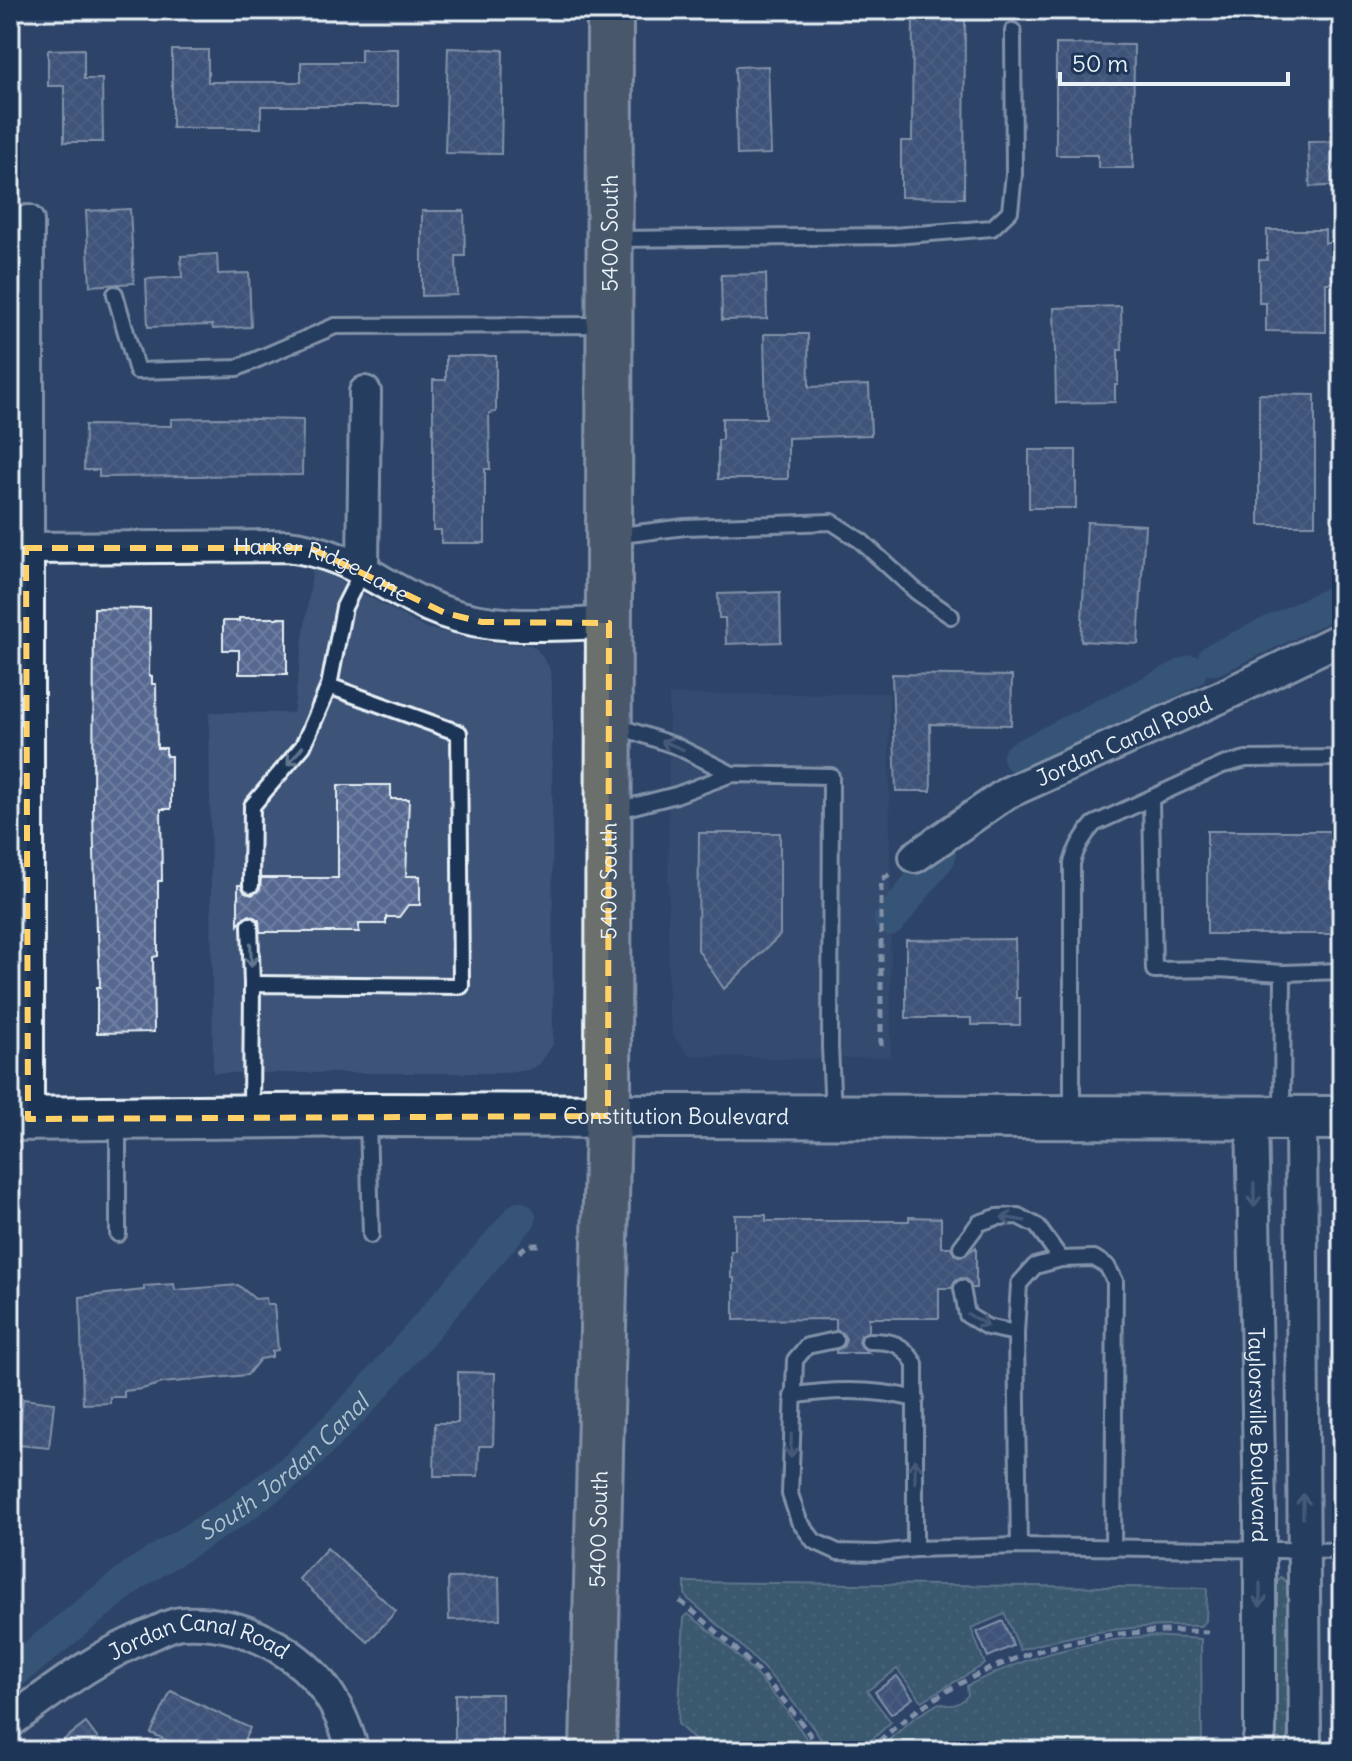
<svg xmlns="http://www.w3.org/2000/svg" width="1352" height="1761" font-family="Delius,sans-serif">
	<style>
		.built { fill: #3d5277 }
		.grass { fill: url(#grass-dots); stroke: #99b2b8; stroke-width: 2 }
		.lines { fill: none; stroke-linecap: round; stroke-linejoin: round }
		.canal { stroke: #416b88; stroke-width: 32 }
		.building { fill: url(#building-cross-hatch); stroke: #e8f1f8; stroke-width: 2 }
		.lane-casing { stroke: #e8f1f8; stroke-width: 20 }
		.street-casing { stroke: #e8f1f8; stroke-width: 36 }
		.secondary-casing { stroke: #e8f1f8; stroke-width: 48 }
		.primary-casing { stroke: #e8f1f8; stroke-width: 50 }
		.path { stroke: #e8f1f8; stroke-width: 5; stroke-dasharray: 8 6; stroke-linecap: butt }
		.lane { stroke: #1d3557; stroke-width: 14 }
		.street { stroke: #1d3557; stroke-width: 30 }
		.secondary { stroke: #1d3557; stroke-width: 42 }
		.primary { stroke: #6c706d; stroke-width: 44 }
		.oneway { stroke: #64778f }
		.marked { fill: none; stroke: #ffd166; stroke-width: 6; stroke-dasharray: 16 10; stroke-linejoin: round }
		.labels { text-anchor: middle; dominant-baseline: central; stroke-width: 6; stroke-linejoin: round; paint-order: stroke }
		.street-label { font-size: 22px; fill: #e8f1f8; stroke: #1d3557 }
		.water-label { font-size: 24px; font-style: italic; fill: #aec2d1; stroke: #1d3557 }
	</style>
	<defs>
		<pattern id="grass-dots" width="8" height="8" patternUnits="userSpaceOnUse" patternTransform="scale(2)"><rect width="8" height="8" fill="#4a7277"/><path d="M2 2h.1M6 6h.1" fill="none" stroke="#64878b" stroke-width="1.8" stroke-linecap="round"/></pattern>
		<pattern id="building-cross-hatch" width="8" height="8" patternUnits="userSpaceOnUse" patternTransform="scale(2)"><rect width="8" height="8" fill="#566890"/><path d="M0 0l8 8M0 8l8-8" fill="none" stroke="#6e7ea0"/></pattern>
	</defs>
	<rect width="100%" height="100%" fill="#2e4468"/>
	<filter id="ink" filterUnits="userSpaceOnUse"><feTurbulence type="fractalNoise" baseFrequency=".0125" numOctaves="2"/><feDisplacementMap in="SourceGraphic" scale="16" xChannelSelector="R" yChannelSelector="G"/><feConvolveMatrix kernelMatrix="1 2 1 2 8 2 1 2 1" color-interpolation-filters="sRGB"/></filter>
	<g filter="url(#ink)">
		<!-- built -->
		<g class="built">
			<polygon points="313,566 425,628 493,643 531,645 537,649 549,667 552,680 553,1045 539,1065 528,1070 505,1073 213,1073 209,712 293,713"/>
			<polygon points="889,693 891,1057 804,1059 689,1055 673,1035 668,1008 669,695"/>
		</g>
		<!-- grass -->
		<g class="grass">
			<polygon points="1281,1577 1289,1584 1289,1722 1286,1751 1272,1751 1275,1584"/>
			<path d="M 685,1582 L 1207,1588 L 1206,1621 L 1200,1626 C 1137,1624 1080,1631 1020,1650 L 1005,1614 L 971,1628 L 985,1664 L 922,1701 L 897,1669 L 867,1691 L 891,1722 L 860,1751 L 829,1751 C 790,1691 743,1644 688,1599 L 685,1594 Z"/>
			<path d="M 688,1614 C 739,1651 781,1699 815,1751 L 706,1751 L 678,1724 L 684,1618 Z"/>
			<path d="M 1150,1636 L 1201,1639 L 1202,1751 L 876,1751 L 914,1718 L 939,1703 C 951,1708 960,1705 968,1695 L 967,1686 C 1025,1656 1085,1641 1150,1636 Z"/>
		</g>
		<g class="lines">
			<!-- canal -->
			<g class="canal">
				<polyline points="1214,659 1342,598"/>
				<polyline points="1019,757 1191,671"/>
				<polyline points="890,920 940,856"/>
				<path id="s1" d="M 10,1675 L 134,1575 L 240,1509 L 296,1467 L 366,1396 L 520,1218"/>
			</g>
		</g>
		<!-- building -->
		<g class="building">
			<polygon points="913,10 965,10 964,198 901,197 901,141 912,141"/>
			<polygon points="1056,44 1134,45 1133,168 1098,168 1098,155 1056,155"/>
			<polygon points="448,48 503,50 501,154 445,153"/>
			<polygon points="84,49 84,79 102,79 103,142 64,142 64,86 48,86 48,50"/>
			<polygon points="361,49 398,49 398,106 261,106 261,128 172,128 172,50 208,50 208,82 301,82 301,62 361,62"/>
			<polygon points="768,66 771,154 737,155 735,67"/>
			<polygon points="1342,141 1342,185 1310,187 1308,142"/>
			<polygon points="130,209 134,283 90,286 86,211"/>
			<polygon points="422,211 464,211 465,256 456,256 457,295 422,296"/>
			<polygon points="1267,230 1325,230 1325,243 1334,243 1334,283 1326,283 1326,332 1266,331 1266,303 1259,303 1259,260 1267,260"/>
			<polygon points="217,254 218,274 249,273 251,327 213,329 212,325 148,327 146,279 182,277 181,256"/>
			<polygon points="766,274 767,319 722,320 721,275"/>
			<polygon points="1121,306 1122,350 1118,350 1118,385 1115,385 1115,402 1056,403 1054,308"/>
			<polygon points="764,334 808,334 809,387 869,385 871,435 788,438 788,479 718,479 718,440 722,440 722,418 766,418"/>
			<polygon points="446,356 496,356 496,412 489,413 490,469 485,469 485,543 441,543 441,530 433,530 433,380 446,380"/>
			<polygon points="1259,394 1315,395 1315,525 1259,525"/>
			<polygon points="218,418 303,420 302,475 99,477 99,470 84,470 85,425 171,426 171,419"/>
			<rect x="1029" y="450" width="47" height="58"/>
			<polygon points="1087,522 1145,525 1138,644 1081,641"/>
			<polygon points="780,592 781,642 726,644 725,618 719,618 718,594"/>
			<polygon points="94,608 150,609 149,676 152,676 152,684 156,684 157,748 166,748 166,756 171,756 171,809 161,809 162,881 158,881 158,956 153,957 154,1032 97,1033 97,987 100,987 98,931 96,931 93,809"/>
			<polygon points="239,618 287,618 287,674 239,674 239,650 223,650 223,621 239,621"/>
			<polygon points="892,674 1012,676 1011,725 930,724 931,791 896,791"/>
			<polygon points="338,785 391,785 391,799 409,799 406,876 420,876 420,905 408,905 399,917 386,917 386,924 359,924 359,932 260,932 259,920 250,915 244,917 238,925 238,885 241,885 245,893 252,895 260,889 261,878 338,878"/>
			<rect x="1207" y="831" width="135" height="103"/>
			<polygon points="699,833 780,833 780,935 724,989 698,950"/>
			<polygon points="1015,939 1016,998 1020,998 1020,1025 971,1025 971,1018 906,1018 906,940"/>
			<polygon points="735,1215 766,1215 766,1221 909,1221 909,1217 941,1218 941,1247 951,1247 954,1254 961,1257 976,1247 976,1288 972,1288 966,1279 961,1278 955,1281 952,1288 939,1288 939,1318 869,1318 869,1331 861,1335 859,1342 861,1346 869,1353 836,1353 836,1350 843,1347 846,1339 843,1333 836,1330 836,1319 734,1320 734,1278 731,1278 731,1251 735,1251"/>
			<polygon points="174,1284 175,1290 238,1285 255,1299 266,1298 267,1304 274,1304 278,1350 272,1351 272,1357 260,1359 247,1375 163,1383 142,1389 124,1391 124,1397 110,1397 110,1403 83,1404 80,1297 144,1290 144,1286"/>
			<polygon points="458,1372 495,1373 493,1446 479,1446 478,1476 434,1476 435,1423 458,1423"/>
			<polygon points="23,1399 54,1403 49,1448 19,1445"/>
			<polygon points="327,1548 396,1611 368,1642 299,1579"/>
			<polygon points="499,1577 500,1619 449,1620 448,1578"/>
			<polygon points="1003,1621 1013,1646 988,1657 977,1632"/>
			<polygon points="897,1676 913,1698 891,1714 875,1692"/>
			<polygon points="171,1691 250,1728 239,1751 189,1751 151,1733"/>
			<rect x="455" y="1694" width="47" height="57"/>
			<polygon points="86,1723 107,1751 49,1751"/>
		</g>
		<g class="lines">
			<!-- lane casing -->
			<g class="lane-casing">
				<g id="lane">
					<polyline points="614,239 894,236 992,228 1010,211 1014,174 1013,31"/>
					<polyline points="115,294 137,371 237,368 335,326 605,325"/>
					<polyline points="613,536 685,527 832,522 861,541 917,592 951,616"/>
					<polyline points="614,725 676,746 732,774"/>
					<polyline points="1151,799 1154,970 1219,969 1283,973"/>
					<polyline points="614,811 676,795 732,774 831,776 830,1047 833,1113"/>
					<polyline points="251,885 252,806 303,746 329,686"/>
					<polyline points="250,925 252,984"/>
					<polyline points="251,1112 252,984 461,986 459,733 329,686 344,607 363,569"/>
					<polyline points="1282,1113 1283,973 1342,971"/>
					<path d="M 1072,1114 L 1072,863 C 1076,847 1083,836 1094,824 L 1223,765 L 1246,759 L 1342,758"/>
					<polyline points="368,1119 371,1235"/>
					<polyline points="118,1123 118,1234"/>
					<polyline points="961,1247 979,1223 997,1217 1018,1216 1037,1226 1061,1259"/>
					<polyline points="962,1288 967,1315 987,1327 1016,1333"/>
					<polyline points="836,1340 807,1346 795,1360 790,1494 799,1521 814,1541 838,1552 878,1553 915,1549 1019,1546 1342,1551"/>
					<path d="M 869,1341 C 892,1341 903,1343 915,1364 L 915,1549"/>
					<path d="M 792,1396 C 833,1389 875,1389 916,1399"/>
					<polyline points="1019,1546 1016,1333 1019,1284 1035,1266 1061,1259 1094,1258 1107,1266 1115,1281 1113,1548"/>
				</g>
			</g>
			<!-- street casing -->
			<g class="street-casing">
				<g id="street">
					<polyline points="28,221 28,1119"/>
					<path id="s2" d="M 26,548 L 287,546 C 354,553 385,591 444,612 C 496,631 555,624 609,623"/>
					<polyline points="363,569 365,392"/>
					<path id="s3" d="M 915,857 L 1007,793 L 1221,697 L 1342,638"/>
					<path id="s4" d="M 1252,1117 L 1260,1511 L 1260,1733 L 1257,1751"/>
					<path id="s5" d="M 10,1722 C 59,1686 97,1656 154,1633 C 163,1629 174,1623 183,1623 C 216,1621 248,1630 276,1646 C 319,1671 340,1704 353,1751"/>
					<polyline points="1301,1751 1305,1740 1301,1118"/>
				</g>
			</g>
			<!-- secondary casing -->
			<g class="secondary-casing">
				<g id="secondary">
					<path id="s6" d="M 10,1119 L 368,1115 L 1342,1118"/>
				</g>
			</g>
			<!-- primary casing -->
			<g class="primary-casing">
				<g id="primary">
					<path id="s7" d="M 593,1751 L 608,1116 L 610,10"/>
				</g>
			</g>
			<!-- path -->
			<g class="path">
				<polyline points="881,1046 881,880 891,873"/>
				<polyline points="519,1252 528,1245 541,1245"/>
				<path d="M 680,1601 C 736,1645 782,1692 821,1751"/>
				<path d="M 869,1751 C 959,1662 1083,1624 1208,1632"/>
			</g>
			<!-- lane -->
			<use href="#lane" class="lane"/>
			<!-- street -->
			<use href="#street" class="street"/>
			<!-- secondary -->
			<use href="#secondary" class="secondary"/>
			<!-- primary -->
			<use href="#primary" class="primary"/>
		</g>
		<!-- one-way arrows -->
		<defs><path id="oneway-shaft" d="M-6 0H5M1.5-3L5.5 0L1.5 3" fill="none" stroke-width="1.6" stroke-linecap="round" stroke-linejoin="round" transform="scale(2)"/></defs>
		<g class="oneway">
			<use href="#oneway-shaft" transform="translate(672 745) rotate(-158)"/>
			<use href="#oneway-shaft" transform="translate(295 756) rotate(129)"/>
			<use href="#oneway-shaft" transform="translate(251 955) rotate(88)"/>
			<use href="#oneway-shaft" transform="translate(1254 1195) rotate(89)"/>
			<use href="#oneway-shaft" transform="translate(1013 1219) rotate(-171)"/>
			<use href="#oneway-shaft" transform="translate(978 1320) rotate(31)"/>
			<use href="#oneway-shaft" transform="translate(791 1446) rotate(91)"/>
			<use href="#oneway-shaft" transform="translate(915 1471) rotate(-90)"/>
			<use href="#oneway-shaft" transform="translate(1303 1506) rotate(-90)"/>
			<use href="#oneway-shaft" transform="translate(1260 1595) rotate(90)"/>
		</g>
	</g>
	<!-- marked area -->
	<path d="M0 0H1352V1761H0ZM 26,548 L 310,548 L 445,613 L 482,622 L 609,623 L 608,1116 L 28,1119 Z" fill="#2e4468" fill-opacity=".55" fill-rule="evenodd"/>
	<path class="marked" d="M 26,548 L 310,548 L 445,613 L 482,622 L 609,623 L 608,1116 L 28,1119 Z"/>
	<g class="labels">
		<!-- street labels -->
		<g class="street-label">
			<text stroke="none"><textPath href="#s7" startOffset="1518">5400 South</textPath></text>
			<text stroke="none"><textPath href="#s2" startOffset="300">Harker Ridge Lane</textPath></text>
			<text stroke="none"><textPath href="#s3" startOffset="240">Jordan Canal Road</textPath></text>
			<text stroke="none"><textPath href="#s7" startOffset="870">5400 South</textPath></text>
			<text stroke="none"><textPath href="#s6" startOffset="666">Constitution Boulevard</textPath></text>
			<text stroke="none"><textPath href="#s4" startOffset="318">Taylorsville Boulevard</textPath></text>
			<text stroke="none"><textPath href="#s7" startOffset="222">5400 South</textPath></text>
			<text stroke="none"><textPath href="#s5" startOffset="216">Jordan Canal Road</textPath></text>
		</g>
		<!-- water labels -->
		<g class="water-label">
			<text stroke="none"><textPath href="#s1" startOffset="344">South Jordan Canal</textPath></text>
		</g>
	</g>
	<!-- margin -->
	<rect width="1352" height="1761" fill="none" stroke="#1d3557" stroke-width="40"/>
	<rect x="20" y="20" width="1312" height="1721" fill="none" stroke="#e8f1f8" stroke-width="3" filter="url(#ink)"/>
	<!-- scale -->
	<path d="M1060 72v12h228v-12" fill="none" stroke="#e8f1f8" stroke-width="4"/>
	<text x="1072" y="72" font-size="24" fill="#e8f1f8" stroke="#1d3557" stroke-width="6" paint-order="stroke">50 m</text>
</svg>
